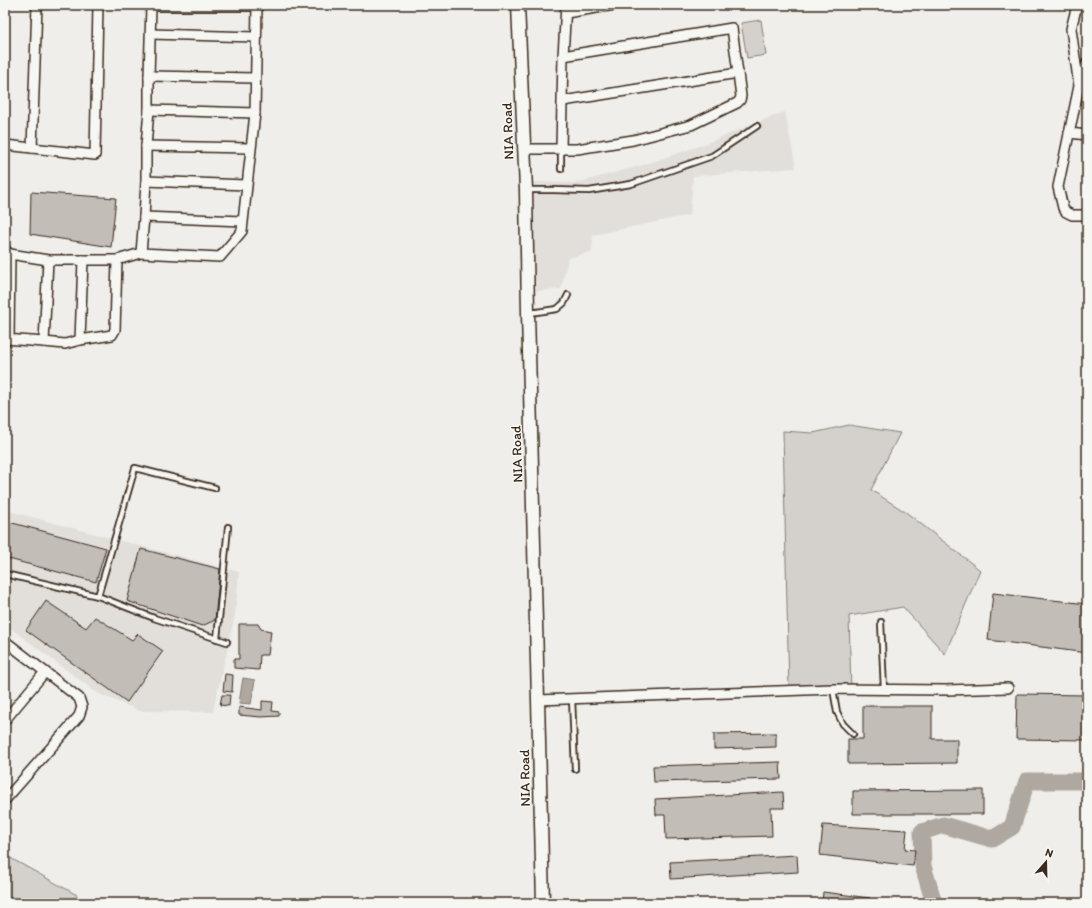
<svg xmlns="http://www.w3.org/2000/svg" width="1092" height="908" font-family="Itim,sans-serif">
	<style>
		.built { fill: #e2dfdb }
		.green { fill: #d4d1cc; stroke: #887e75 }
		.water { fill: #afa8a1; stroke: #81766d }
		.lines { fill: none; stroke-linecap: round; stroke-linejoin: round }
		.river { stroke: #afa8a1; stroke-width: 17 }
		.building { fill: #c2bdb7; stroke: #3b2a1e }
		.service-casing { stroke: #3b2a1e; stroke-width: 8 }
		.minor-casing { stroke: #3b2a1e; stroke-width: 12 }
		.tertiary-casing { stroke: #3b2a1e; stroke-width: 15 }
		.service { stroke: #f6f6f2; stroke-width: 4.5 }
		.minor { stroke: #f6f6f2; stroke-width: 9 }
		.tertiary { stroke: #f6f6f2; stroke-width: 12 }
		.labels { text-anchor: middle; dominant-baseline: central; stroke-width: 3; stroke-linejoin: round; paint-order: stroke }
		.street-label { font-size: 14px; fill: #3b2a1e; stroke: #f6f6f2 }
	</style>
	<rect width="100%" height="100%" fill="#efeeea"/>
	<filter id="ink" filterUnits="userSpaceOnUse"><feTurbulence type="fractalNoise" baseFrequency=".025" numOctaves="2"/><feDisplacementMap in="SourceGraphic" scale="8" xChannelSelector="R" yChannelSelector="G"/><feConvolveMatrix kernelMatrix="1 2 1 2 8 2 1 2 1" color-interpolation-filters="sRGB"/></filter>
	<g filter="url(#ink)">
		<!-- built -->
		<g class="built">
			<polygon points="785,112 796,168 693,176 690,215 593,235 592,252 568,258 561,289 536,291 531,182 577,183 646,164 702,145 758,122"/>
			<polygon points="5,510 239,572 235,615 213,712 140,711 97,693 5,624"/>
		</g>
		<!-- green -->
		<g class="green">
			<polygon points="761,20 766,55 747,58 741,23"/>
			<polygon points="849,425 900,433 871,490 907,513 980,570 945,654 903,607 849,616 851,691 789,692 783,431 813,433"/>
			<polygon points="5,855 77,895 77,903 5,903"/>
		</g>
		<!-- water -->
		<polygon class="water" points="243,678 255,680 251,704 239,703"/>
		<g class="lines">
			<!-- river -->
			<polyline class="river" points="934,903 923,866 922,832 943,825 992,839 1012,827 1027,781 1087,781"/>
		</g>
		<!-- building -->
		<g class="building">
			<polygon points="31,192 116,198 111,247 30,234"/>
			<polygon points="5,521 106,548 96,582 5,558"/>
			<polygon points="141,549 220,569 215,620 202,626 127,601"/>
			<polygon points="993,593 1087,604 1087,653 988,640"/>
			<polygon points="46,601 86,628 95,617 132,640 138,634 163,651 127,702 26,630"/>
			<polygon points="239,624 258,624 261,629 271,631 268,655 260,655 259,670 234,668 234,659 239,659"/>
			<polygon points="225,674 233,675 232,692 223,691"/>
			<polygon points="1017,694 1087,695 1087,740 1016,739"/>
			<polygon points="222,695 230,695 229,706 220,705"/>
			<polygon points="262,701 273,702 272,711 279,712 279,716 261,717 239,715 239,707 262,710"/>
			<polygon points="863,706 932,706 932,739 957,739 957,763 848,764 848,739 863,739"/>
			<polygon points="776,733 776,747 714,749 714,734"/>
			<polygon points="780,762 781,779 654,782 653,766"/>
			<polygon points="983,790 983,814 853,814 853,791"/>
			<polygon points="783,792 784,808 771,808 772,836 666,839 665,815 656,815 655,799"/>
			<polygon points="823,825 907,830 905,849 915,850 913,866 820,855"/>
			<polygon points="797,855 798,872 749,875 749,874 671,879 670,862"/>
			<polygon points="823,892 870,898 869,903 822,903"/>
		</g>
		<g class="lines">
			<!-- service casing -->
			<g class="service-casing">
				<g id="service">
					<polyline points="561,169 561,149"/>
					<polyline points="5,188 6,188"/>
					<polyline points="526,190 554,190 589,191 631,184 712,156 757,126"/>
					<polyline points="530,313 557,309 564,303 568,295"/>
					<polyline points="5,574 98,596 154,618 227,642"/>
					<polyline points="98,596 135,468 215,488"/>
					<polyline points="881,622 884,690"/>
					<polyline points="217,639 228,527"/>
					<polyline points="833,689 837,712 843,724 853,734"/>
					<polyline points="572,699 575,769"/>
				</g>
			</g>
			<!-- minor casing -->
			<g class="minor-casing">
				<g id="minor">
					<polyline points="1079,5 1076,9 1071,29 1079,86 1058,187 1063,208 1066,212 1072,215 1087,215"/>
					<polyline points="566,13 615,5"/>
					<polyline points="151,34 256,37"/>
					<polyline points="149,76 255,78"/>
					<polyline points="1080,83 1087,63"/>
					<polyline points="563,101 738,73"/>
					<polyline points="149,110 255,113"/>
					<polyline points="1069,133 1087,135"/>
					<polyline points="5,145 95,155 98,5"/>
					<polyline points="146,146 250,148"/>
					<polyline points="32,148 37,5"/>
					<polyline points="523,149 577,149 633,140 691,125 737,103 740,100 741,96 732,28 563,56"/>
					<polyline points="561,149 563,56 566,5"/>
					<polyline points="146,181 246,185"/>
					<polyline points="144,217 242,221"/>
					<polyline points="5,250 10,254 48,260 117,260 115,330 112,335 80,340 65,344 44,342 5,339"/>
					<polyline points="117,260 141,253 220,257 242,231 255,113 257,6 151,6 149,76 149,110 146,146 146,181 144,217 141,253"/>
					<polyline points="9,339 10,254"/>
					<polyline points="80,340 83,260"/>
					<polyline points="44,342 48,260"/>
					<polyline points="5,641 79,698 82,707 79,716 5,800"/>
					<polyline points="538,700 833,689 946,690 1008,688"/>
					<polyline points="5,720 45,672"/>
				</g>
			</g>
			<!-- tertiary casing -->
			<g class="tertiary-casing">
				<polyline id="tertiary" points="518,5 526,190 528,313 538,700 543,903"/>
			</g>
			<!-- service -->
			<use href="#service" class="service"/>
			<!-- minor -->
			<use href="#minor" class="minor"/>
			<!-- tertiary -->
			<use href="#tertiary" class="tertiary"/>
		</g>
	</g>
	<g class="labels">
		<!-- street labels -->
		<g class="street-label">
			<text transform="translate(508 131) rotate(-92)">NIA Road</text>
			<text transform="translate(517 454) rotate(-92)">NIA Road</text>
			<text transform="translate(525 778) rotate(-91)">NIA Road</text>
		</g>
	</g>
	<!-- margin -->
	<rect width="1092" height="908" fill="none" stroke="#f6f6f2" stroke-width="20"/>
	<rect x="10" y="10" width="1072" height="888" fill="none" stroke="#3b2a1e" stroke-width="1.5" filter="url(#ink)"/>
	<!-- north arrow -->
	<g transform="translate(1046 862) rotate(20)" stroke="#f6f6f2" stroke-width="3" paint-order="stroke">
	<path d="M0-3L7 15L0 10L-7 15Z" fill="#3b2a1e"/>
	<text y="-6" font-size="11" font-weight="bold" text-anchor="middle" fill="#3b2a1e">N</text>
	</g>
</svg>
